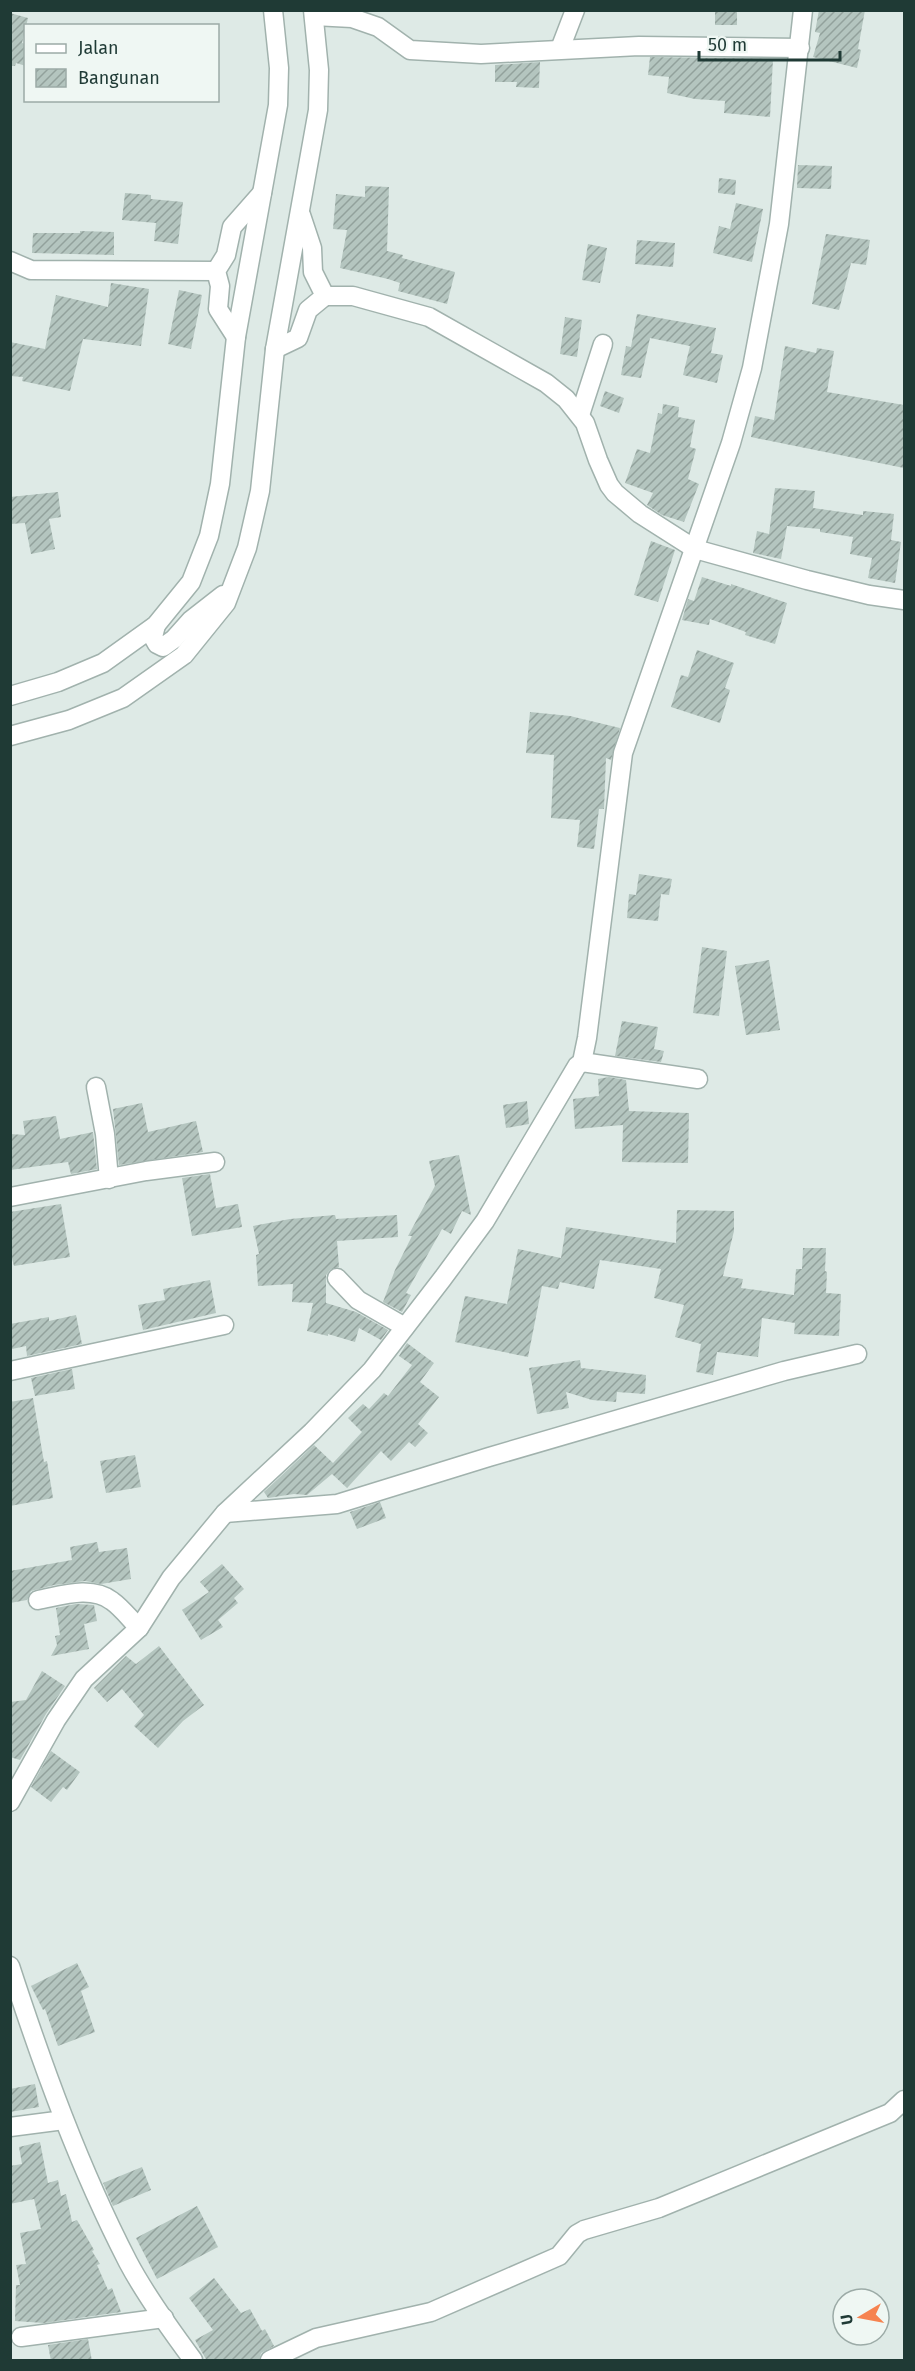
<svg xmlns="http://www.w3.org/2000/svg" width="915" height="2371" font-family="'Fira Sans',sans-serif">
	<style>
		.building { fill: url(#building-hatch) }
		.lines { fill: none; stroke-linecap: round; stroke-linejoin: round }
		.minor-casing { stroke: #a1b2ad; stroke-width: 21 }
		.minor { stroke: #fff; stroke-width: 18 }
	</style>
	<defs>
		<pattern id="building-hatch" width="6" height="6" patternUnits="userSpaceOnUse" patternTransform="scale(1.5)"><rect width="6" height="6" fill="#b4c5bf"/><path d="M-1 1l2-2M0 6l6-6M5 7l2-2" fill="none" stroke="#92a19c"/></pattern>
	</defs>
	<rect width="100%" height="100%" fill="#deeae6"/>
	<!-- building -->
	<g class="building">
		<rect x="715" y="10" width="22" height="15"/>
		<polygon points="819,10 865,10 858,49 861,50 857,68 813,57 820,33 815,32"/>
		<polygon points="10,13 28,18 22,43 26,44 26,66 16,63 15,66 10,66"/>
		<polygon points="650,57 773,59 770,117 724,113 725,101 695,99 667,93 669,77 648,75"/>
		<polygon points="540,62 539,88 516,87 517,82 495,82 495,65"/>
		<polygon points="798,165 832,166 831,189 797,188"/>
		<polygon points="719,178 736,180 735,195 718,193"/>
		<polygon points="365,186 389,187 387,251 403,255 402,258 455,272 447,304 398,291 400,283 388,279 340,268 347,230 333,229 336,194 365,197"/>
		<polygon points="125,193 151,195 151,199 183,202 178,244 154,241 156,223 122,220"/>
		<polygon points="736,203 763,209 752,262 713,253 719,226 730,229"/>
		<polygon points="80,231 114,232 114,255 32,253 33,233 80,233"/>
		<polygon points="826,234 870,240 866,265 851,263 839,310 812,304"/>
		<polygon points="637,240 675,243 673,267 635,264"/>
		<polygon points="588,244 607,248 600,283 582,280"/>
		<polygon points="111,283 149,289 141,346 83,339 70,391 22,381 23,377 10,376 10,342 45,349 56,295 108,307"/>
		<polygon points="179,290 202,295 191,349 168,344"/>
		<polygon points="637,314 716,328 711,353 723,355 717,383 683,375 690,346 650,338 641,378 621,375 626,346 631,347"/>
		<polygon points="565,317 582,320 577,357 560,354"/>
		<polygon points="785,346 816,353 817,348 834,351 827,392 904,405 904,468 751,437 755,416 774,420"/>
		<polygon points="605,391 624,398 619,413 600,406"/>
		<polygon points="663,404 679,407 678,417 695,420 690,447 696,449 688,479 699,484 684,522 662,515 647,505 653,493 625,483 637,449 650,453 658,413 662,414"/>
		<polygon points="775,488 815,491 813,508 863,515 863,511 894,514 891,540 901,542 895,583 868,578 872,558 850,554 853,537 820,532 820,529 787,526 781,559 753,553 757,531 769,534"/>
		<polygon points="58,492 61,517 49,519 55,549 31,554 25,523 10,524 10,497"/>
		<polygon points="651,541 675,550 658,602 634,595"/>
		<polygon points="702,577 731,586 731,584 787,603 775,644 745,635 746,632 710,619 709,625 682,620 688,599 694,601"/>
		<polygon points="697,650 734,663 725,688 730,690 720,723 671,707 681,675 688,677"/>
		<polygon points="530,712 570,716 620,728 611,760 606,758 604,809 599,809 594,849 577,847 580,820 551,818 554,755 526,753"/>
		<polygon points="639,874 672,879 669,895 661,894 658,921 627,918 629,894 636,895"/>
		<polygon points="702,947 727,951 719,1016 693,1013"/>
		<polygon points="769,960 780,1030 746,1035 735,966"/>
		<polygon points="622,1021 658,1027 654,1049 664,1051 661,1062 615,1056"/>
		<polygon points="609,1077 626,1080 629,1111 689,1113 688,1163 622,1162 623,1125 575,1129 573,1099 599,1096 598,1079"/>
		<polygon points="527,1101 529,1124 506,1128 503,1105"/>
		<polygon points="142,1103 148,1132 196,1121 203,1152 119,1165 113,1109"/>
		<polygon points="56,1116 60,1139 93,1132 97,1169 71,1174 68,1162 10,1170 10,1134 25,1135 23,1121"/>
		<polygon points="459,1155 471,1215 462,1211 451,1234 442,1229 406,1293 411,1295 402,1312 383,1302 395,1270 412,1236 408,1236 435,1186 429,1161"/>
		<polygon points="210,1174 216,1208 238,1204 242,1227 192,1236 182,1178"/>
		<polygon points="61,1204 70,1257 14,1266 10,1251 10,1212"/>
		<polygon points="677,1210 734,1211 734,1231 723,1276 743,1279 741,1288 794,1295 796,1269 802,1269 803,1248 826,1248 825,1271 827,1272 826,1293 841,1294 839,1336 794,1334 795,1323 762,1318 758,1357 717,1352 713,1375 696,1372 701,1344 675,1337 684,1305 654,1298 661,1269 600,1260 594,1289 560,1282 558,1289 542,1286 528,1357 455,1342 465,1296 507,1304 518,1249 561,1258 566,1227 676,1243"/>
		<polygon points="335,1215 336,1219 397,1215 398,1237 337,1241 339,1267 330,1270 326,1275 326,1303 356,1312 388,1330 381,1340 359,1328 355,1342 328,1334 328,1336 307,1331 313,1303 292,1302 293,1284 258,1286 256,1255 259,1254 253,1226 290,1219"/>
		<polygon points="210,1280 216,1313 143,1330 138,1305 165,1300 163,1289"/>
		<polygon points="76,1315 82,1344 27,1356 26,1346 12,1349 10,1324 49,1317 49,1321"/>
		<polygon points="407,1343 434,1363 420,1382 439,1397 418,1424 428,1433 415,1447 409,1442 391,1461 381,1451 347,1488 332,1474 307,1495 294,1494 268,1498 264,1492 314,1445 333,1463 362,1432 348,1418 363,1404 369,1409 384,1393 388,1396 412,1365 399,1356"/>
		<polygon points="580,1360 581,1368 646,1375 645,1394 617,1392 616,1402 592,1400 566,1392 569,1408 537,1414 529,1368"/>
		<polygon points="72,1369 75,1389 35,1396 31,1378"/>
		<polygon points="33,1398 44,1462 47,1461 53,1498 10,1506 10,1402"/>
		<polygon points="135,1455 141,1487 106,1493 100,1461"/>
		<polygon points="380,1502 386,1518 357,1529 350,1512"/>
		<polygon points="97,1542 99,1552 127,1548 131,1579 101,1584 85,1581 54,1585 31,1591 27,1600 10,1603 10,1571 72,1560 70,1547"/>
		<polygon points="222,1564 244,1589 234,1598 238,1603 218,1620 223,1627 201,1640 182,1610 209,1592 200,1582"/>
		<polygon points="76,1604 94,1605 97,1621 84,1624 89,1649 51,1656 57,1645 55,1636 60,1635 56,1608"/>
		<polygon points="159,1646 204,1705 183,1721 158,1748 134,1726 144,1715 122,1689 107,1702 94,1688 126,1656 136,1664"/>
		<polygon points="42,1671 65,1686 46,1714 20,1760 10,1757 10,1702 26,1700"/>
		<polygon points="51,1751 80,1772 67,1790 63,1787 51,1802 31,1787"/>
		<polygon points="77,1963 89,1987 81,1991 95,2032 58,2046 45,2009 43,2010 31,1986"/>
		<polygon points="35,2084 39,2107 10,2112 10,2089"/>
		<polygon points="40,2142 48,2183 58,2180 61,2196 66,2194 72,2222 77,2220 94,2250 92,2251 100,2264 97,2265 108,2290 112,2288 121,2312 44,2323 15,2321 16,2285 20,2285 16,2265 26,2264 20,2233 41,2229 34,2199 10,2204 10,2166 22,2164 19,2147"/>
		<polygon points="142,2167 151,2190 113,2206 103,2183"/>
		<polygon points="197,2206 218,2247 157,2279 136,2238"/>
		<polygon points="214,2278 241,2313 250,2309 262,2331 265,2329 274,2346 261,2353 259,2361 207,2361 195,2340 213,2330 189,2298"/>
		<polygon points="88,2339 92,2361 51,2361 48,2345"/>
	</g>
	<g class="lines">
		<!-- minor casing -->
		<g class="minor-casing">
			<g id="minor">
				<polyline points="314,16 352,18 378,27 410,50 481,54 639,46 800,48"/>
				<polyline points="560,49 575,10"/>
				<polyline points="10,261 31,270 216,271"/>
				<polyline points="325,296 353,296 429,317 546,383 566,399 585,423 598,460 609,485 615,493 640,514 695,549 807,580 869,595 904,600"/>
				<polyline points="236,337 218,309 220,286 216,271 226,255 232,227 262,193"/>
				<polyline points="275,349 298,338 308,310 325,296 313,272 312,248 301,215"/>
				<polyline points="580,415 603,344"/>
				<polyline points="156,625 153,637 157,644 163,647 174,639 191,620 223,595"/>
				<polyline points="10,696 58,682 103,663 156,625 191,582 209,536 220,484 236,337 278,105 279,68 273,10"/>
				<polyline points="10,736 69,720 123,698 184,655 226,603 247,548 260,491 275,349 318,110 319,70 313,10"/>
				<polyline points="582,1062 698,1079"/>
				<polyline points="96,1087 105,1134 109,1179"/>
				<polyline points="10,1197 146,1171 215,1162"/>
				<polyline points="337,1278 358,1300 405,1327"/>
				<polyline points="10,1371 224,1325"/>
				<polyline points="225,1513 337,1504 489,1457 784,1371 857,1354"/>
				<path d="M 38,1600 C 60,1596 91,1585 112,1601 C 122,1608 130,1619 139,1628"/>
				<polyline points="10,1802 56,1720 84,1679 139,1628 171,1578 225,1513 312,1432 372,1370 443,1278 485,1221 577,1066 582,1062 587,1038 623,753 731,443 752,368 779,224 803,10"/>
				<path d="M 10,1966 C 43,2067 79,2167 128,2262 C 146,2296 170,2329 193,2360"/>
				<polyline points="10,2127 64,2120"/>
				<polyline points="21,2337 164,2318"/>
				<polyline points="270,2360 316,2338 431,2312 559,2256 577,2234 584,2230 659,2208 890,2113 904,2100"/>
			</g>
		</g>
		<!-- minor -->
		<use href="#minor" class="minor"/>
	</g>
	<!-- border -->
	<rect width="915" height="2371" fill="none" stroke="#1f3a35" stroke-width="24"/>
	<!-- legend -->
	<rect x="24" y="24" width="195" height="78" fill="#eff7f3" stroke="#9caba7" stroke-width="1.5"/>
	<rect x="36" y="44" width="30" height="9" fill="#ffffff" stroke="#9caba7" stroke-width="1.5"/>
	<text x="78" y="54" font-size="18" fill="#1f3a35">Jalan</text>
	<rect x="36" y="69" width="30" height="18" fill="url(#building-hatch)" stroke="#9caba7" stroke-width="1.5"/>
	<text x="78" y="84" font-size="18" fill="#1f3a35">Bangunan</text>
	<!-- north arrow -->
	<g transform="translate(861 2317) rotate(260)"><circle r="28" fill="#eff7f3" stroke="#9caba7" stroke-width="1.5"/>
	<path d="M0-4.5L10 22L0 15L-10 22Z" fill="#f68350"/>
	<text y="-9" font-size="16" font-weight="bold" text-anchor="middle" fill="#1f3a35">U</text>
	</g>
	<!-- scale -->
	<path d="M699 51v9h141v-9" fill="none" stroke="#1f3a35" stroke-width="3"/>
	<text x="708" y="51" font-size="18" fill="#1f3a35" stroke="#eff7f3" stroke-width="4.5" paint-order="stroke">50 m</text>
</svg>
